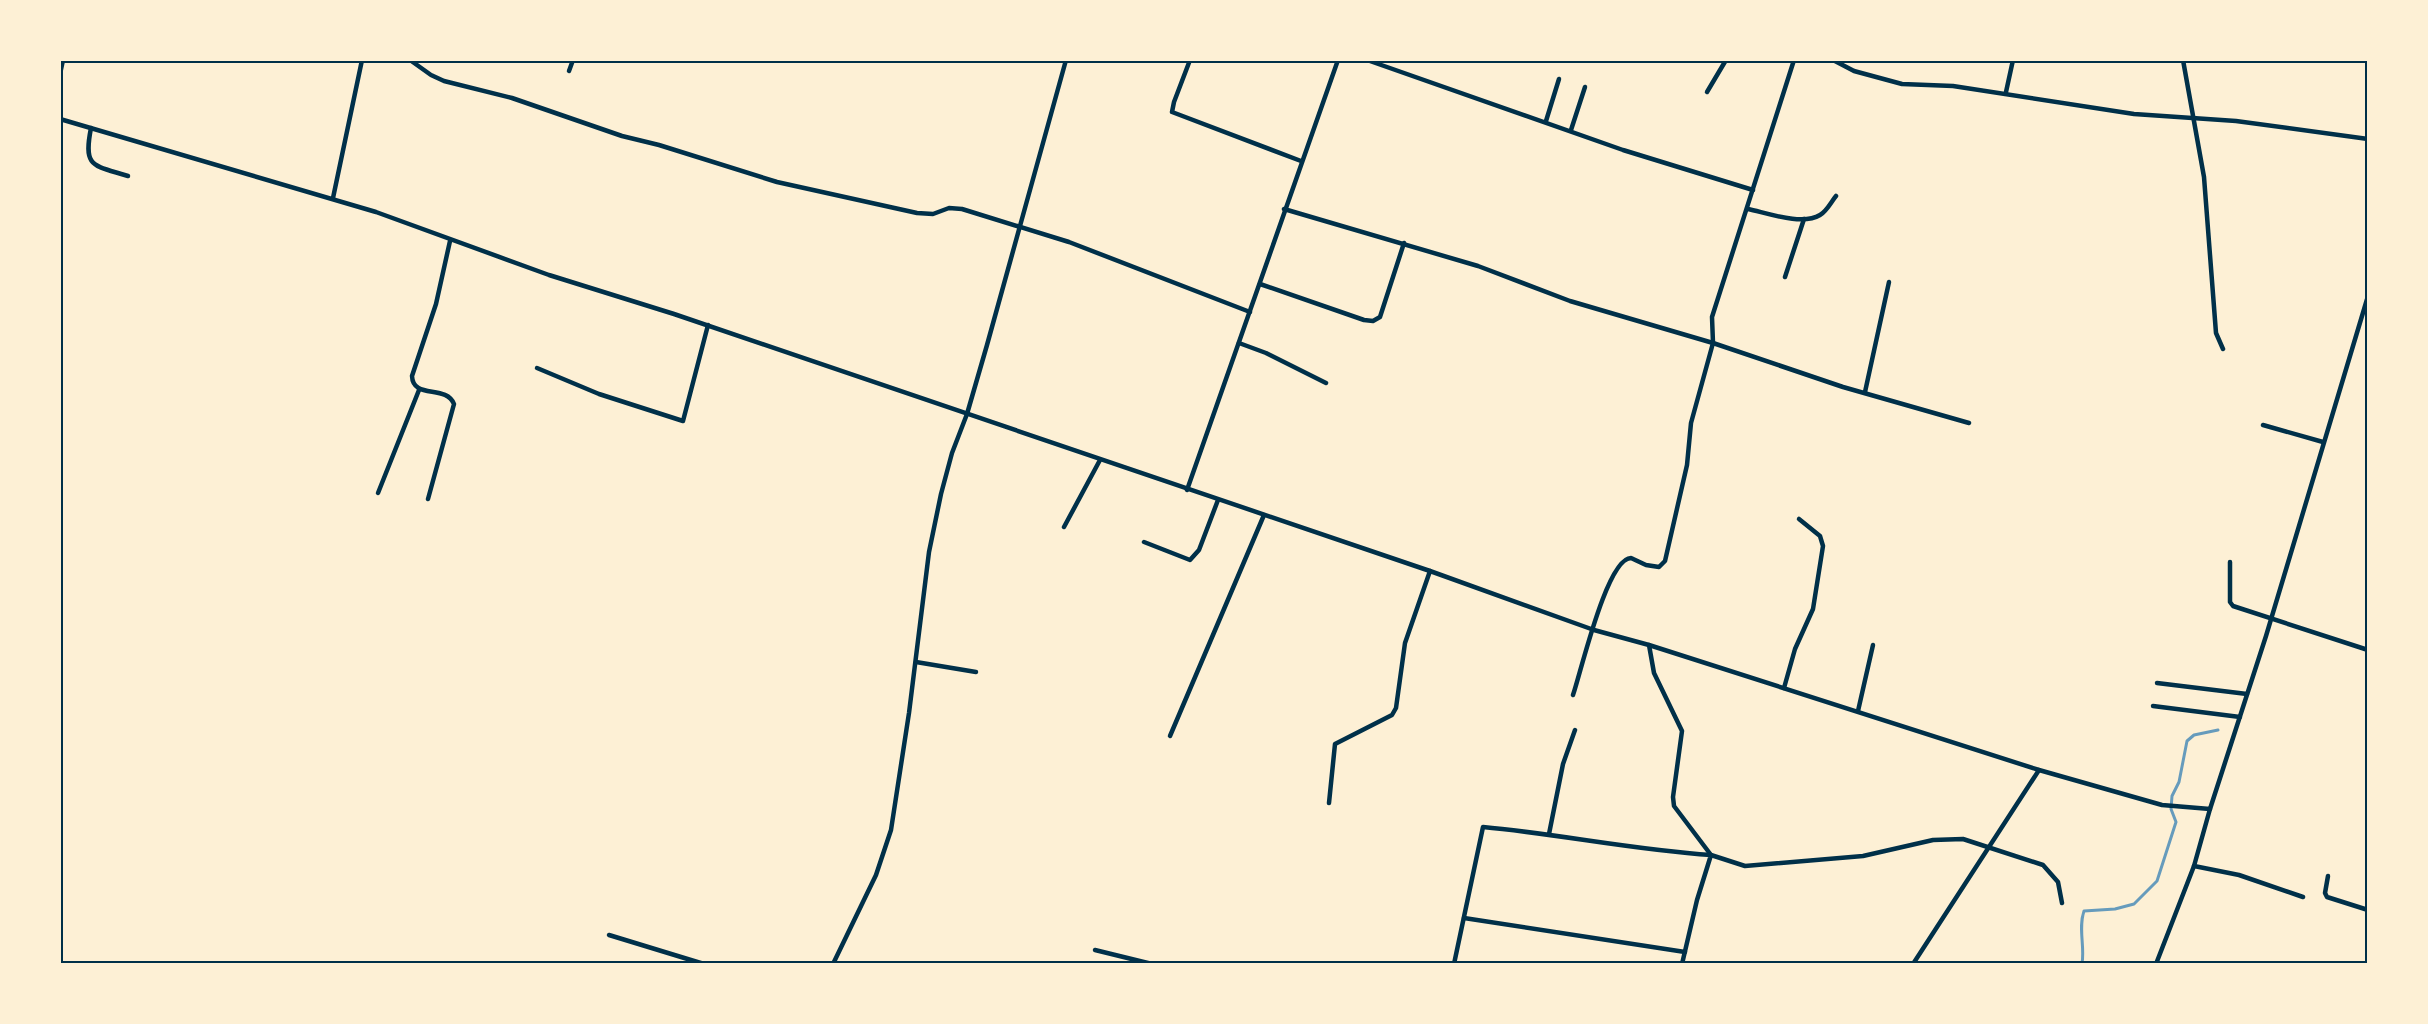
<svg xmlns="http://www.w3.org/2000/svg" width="2428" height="1024" font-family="'PT Sans',sans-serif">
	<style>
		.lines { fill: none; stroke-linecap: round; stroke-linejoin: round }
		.stream { stroke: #669bbc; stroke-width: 3 }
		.minor { stroke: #003049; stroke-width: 4.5 }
		.neatline { fill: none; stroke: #003049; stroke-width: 2 }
	</style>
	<rect width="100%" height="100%" fill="#fdf0d5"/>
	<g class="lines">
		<!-- stream -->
		<path class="stream" d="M 2082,964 C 2085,946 2078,928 2084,911 L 2115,909 L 2134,904 L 2157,881 L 2176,822 L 2171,809 L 2172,796 L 2179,782 L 2187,741 L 2194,735 L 2218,730"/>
		<!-- minor -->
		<g class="minor">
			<polyline points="410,60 431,75 444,81 512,98 622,136 659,145 777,182 917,213 933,214 949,208 962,209 1069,242 1250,312"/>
			<polyline points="1190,60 1174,102 1172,112 1301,161"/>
			<polyline points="1367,60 1623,150 1753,190"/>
			<polyline points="1833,60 1854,71 1902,84 1953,86 2134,114 2236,121 2368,139"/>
			<polyline points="2183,60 2204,177 2216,333 2223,349"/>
			<polyline points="569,71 573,60"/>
			<polyline points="60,74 63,60"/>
			<polyline points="1707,92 1726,60"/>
			<polyline points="2006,92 2013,60"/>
			<polyline points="60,119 376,212 549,275 674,314 1430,571 1594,630 1649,645 2039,770 2162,805 2210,809 2266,636 2368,296"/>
			<polyline points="1546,121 1559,79"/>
			<path d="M 91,128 C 83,168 93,165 128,176"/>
			<polyline points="1571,130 1585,87"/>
			<polyline points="333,198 362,60"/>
			<polyline points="1284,209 1478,266 1570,301 1713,343 1843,387 1969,423"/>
			<path d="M 1748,209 C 1767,213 1802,226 1820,215 C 1827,211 1831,202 1836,196"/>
			<polyline points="1785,277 1804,219"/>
			<polyline points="1260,284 1364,320 1373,321 1380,317 1404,243"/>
			<polyline points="1239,343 1266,353 1326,383"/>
			<polyline points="537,368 599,394 683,421 708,325"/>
			<polyline points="1865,392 1889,282"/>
			<polyline points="2263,425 2323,442"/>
			<polyline points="1187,490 1338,60"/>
			<polyline points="378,493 419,390"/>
			<path d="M 428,499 L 454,404 C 446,384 413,400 412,376 L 436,304 L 450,241"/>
			<polyline points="1064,527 1100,460"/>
			<polyline points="1144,542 1190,560 1199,550 1218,500"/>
			<polyline points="2230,562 2230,602 2233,606 2368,650"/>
			<polyline points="1649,645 1654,673 1682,731 1673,797 1674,806 1711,855 1745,866 1863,856 1933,840 1963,839 2043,865 2058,882 2062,903"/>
			<polyline points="916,662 976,672"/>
			<polyline points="2157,683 2247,694"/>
			<polyline points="1784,688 1795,649 1813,609 1823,546 1820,536 1799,519"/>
			<path d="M 1573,695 C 1581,672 1607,558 1631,558 L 1646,565 L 1659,567 L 1665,561 L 1687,465 L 1691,423 L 1713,343 L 1712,317 L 1794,60"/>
			<polyline points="2153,706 2240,717"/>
			<polyline points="1858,711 1873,645"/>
			<polyline points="1170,736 1264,515"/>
			<polyline points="1329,803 1335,744 1392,715 1396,708 1405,643 1430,571"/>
			<polyline points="1549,834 1563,764 1575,730"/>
			<polyline points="2194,866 2239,875 2303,897"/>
			<polyline points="2328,876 2325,893 2327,897 2368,910"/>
			<polyline points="1464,918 1685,952"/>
			<polyline points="609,935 704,964"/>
			<polyline points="1095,950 1152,964"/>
			<polyline points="833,964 876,875 891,830 909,713 929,552 941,494 952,453 967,414 987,345 1066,60"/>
			<path d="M 1454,964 L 1483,827 C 1559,834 1634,850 1711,855 L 1697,900 L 1682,964"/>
			<polyline points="1913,964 2039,770"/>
			<polyline points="2156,964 2194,866 2210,809"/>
		</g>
	</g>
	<!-- border -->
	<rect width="2428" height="1024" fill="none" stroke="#fdf0d5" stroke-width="123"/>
	<rect x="62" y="62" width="2304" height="900" class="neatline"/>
</svg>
